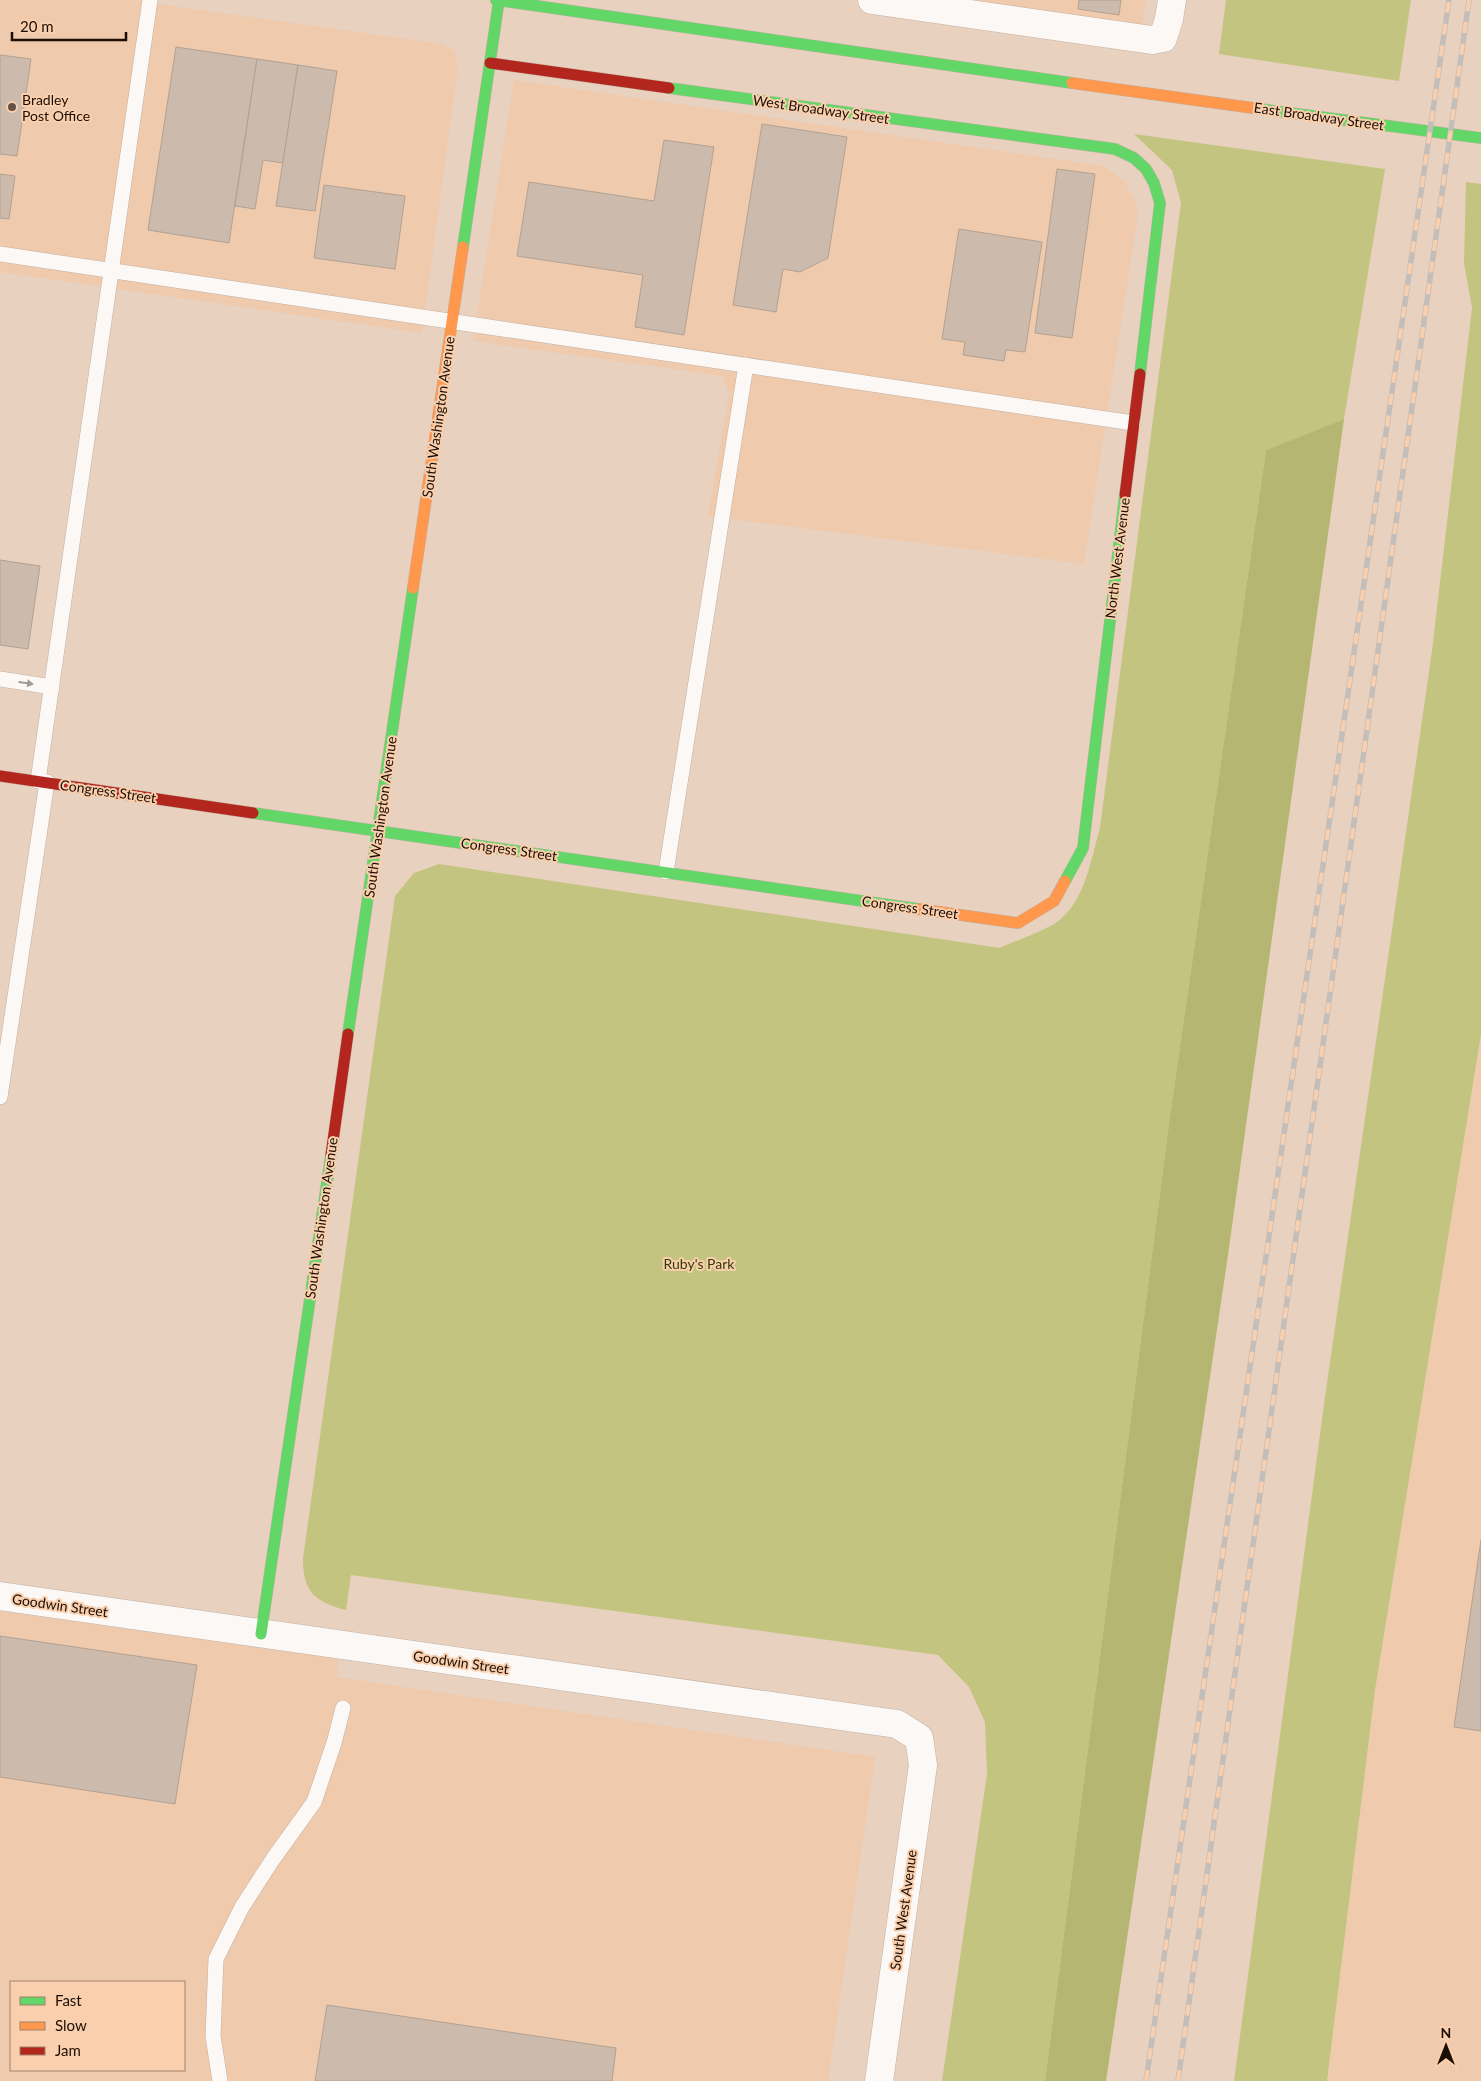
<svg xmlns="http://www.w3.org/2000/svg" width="1481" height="2081" font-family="Lato,sans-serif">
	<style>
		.built { fill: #efcaad; fill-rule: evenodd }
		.green { fill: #c2c47f }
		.forest { fill: #b4b672 }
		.building { fill: #ccbaac; stroke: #b2a192 }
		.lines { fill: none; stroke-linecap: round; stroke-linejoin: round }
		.lane-casing { stroke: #c3b1a3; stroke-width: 16 }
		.street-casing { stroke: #c3b1a3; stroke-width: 29 }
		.fast-casing { stroke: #c3b1a3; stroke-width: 12 }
		.slow-casing { stroke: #c3b1a3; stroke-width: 12 }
		.jam-casing { stroke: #c3b1a3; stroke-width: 12 }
		.lane { stroke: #fcf8f5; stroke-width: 15 }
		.street { stroke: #fcf8f5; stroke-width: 28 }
		.fast { stroke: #63d668; stroke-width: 11 }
		.slow { stroke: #ff974d; stroke-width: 11 }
		.jam { stroke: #b3261e; stroke-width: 11 }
		.rail-casing { stroke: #c4beba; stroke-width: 5.5 }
		.rail { stroke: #f9cfae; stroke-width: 4; stroke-dasharray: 11; stroke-linecap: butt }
		.oneway { fill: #a29a94 }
		.poi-dot { fill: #635245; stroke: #f9cfae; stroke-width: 2 }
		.labels { text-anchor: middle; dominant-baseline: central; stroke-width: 4; stroke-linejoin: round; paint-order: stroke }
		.poi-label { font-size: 14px; fill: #1c0e03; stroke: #f9cfae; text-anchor: start }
		.street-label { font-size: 14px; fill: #1c0e03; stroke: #f9cfae }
		.park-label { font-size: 14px; fill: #313b00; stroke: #f9cfae }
	</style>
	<rect width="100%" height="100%" fill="#e8d1bf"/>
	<!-- built -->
	<g class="built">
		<polygon points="0,0 130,0 442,44 454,51 458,66 422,333 0,272"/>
		<polygon points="970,0 1146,0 1142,25"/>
		<polygon points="514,80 1104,166 1123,180 1134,198 1138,214 1084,564 708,516 729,394 722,376 473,341"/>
		<polygon points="1481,1034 1481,2081 1327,2081 1375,1690"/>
		<path d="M 0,1611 L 338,1659 L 337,1677 L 875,1757 L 828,2081 L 0,2081 ZM 11,1982 L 184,1982 L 184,2070 L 11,2070 Z"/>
	</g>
	<!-- green -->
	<g class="green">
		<polygon points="1226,0 1411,0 1399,81 1219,54"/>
		<path d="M 1134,134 L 1385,169 L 1344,419 L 1266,450 L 1170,1116 L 1045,2081 L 942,2081 L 987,1774 L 985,1722 L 969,1687 L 938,1655 L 351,1575 L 346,1610 C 315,1602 303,1592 303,1559 L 395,896 L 414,873 L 439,864 L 1000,948 C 1015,941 1044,931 1057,922 C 1085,902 1091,859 1100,828 L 1181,203 L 1172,170 Z"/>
		<polygon points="1466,182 1481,184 1481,1034 1375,1690 1327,2081 1234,2081 1325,1397 1432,651 1472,308 1464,263"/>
	</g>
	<!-- forest -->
	<polygon class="forest" points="1344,419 1228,1255 1106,2081 1045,2081 1170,1116 1266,450"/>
	<!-- building -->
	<g class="building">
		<polygon points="1079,0 1121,0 1119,15 1078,9"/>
		<polygon points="176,47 257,59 229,243 148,230"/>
		<polygon points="0,55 31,59 17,156 0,154"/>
		<polygon points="257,59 298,65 283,163 263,160 255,209 235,206"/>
		<polygon points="298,65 337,71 315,211 276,206"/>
		<polygon points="762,124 847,137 828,258 800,272 783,269 776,312 733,305"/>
		<polygon points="664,140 714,147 684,335 635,327 643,275 517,256 529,182 654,201"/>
		<polygon points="1057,169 1095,174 1072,338 1035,333"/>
		<polygon points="0,174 15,176 9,219 0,218"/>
		<polygon points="324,185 405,196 395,269 314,258"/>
		<polygon points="959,229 1042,242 1025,352 1006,350 1004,361 963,355 965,342 942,339"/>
		<polygon points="0,560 40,566 28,649 0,645"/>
		<polygon points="1481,1540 1481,1731 1454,1727"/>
		<polygon points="0,1636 197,1665 175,1804 0,1777"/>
		<polygon points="327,2005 616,2048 612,2081 315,2081"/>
	</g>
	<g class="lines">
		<!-- lane casing -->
		<g class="lane-casing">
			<g id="lane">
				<polyline points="0,254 1133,423"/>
				<polyline points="0,679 52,687"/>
				<polyline points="38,781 150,0"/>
				<polyline points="666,872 746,365"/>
				<polyline points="0,1097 47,782"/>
				<polyline points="220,2081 213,2036 216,1959 242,1907 273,1859 314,1802 334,1743 343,1708"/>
			</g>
		</g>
		<!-- street casing -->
		<g class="street-casing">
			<g id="street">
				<polyline points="872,0 1152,40 1163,38 1169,19 1172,0"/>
				<polyline points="0,1596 897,1724 919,1738 923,1765 879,2081"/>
			</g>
		</g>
		<!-- fast casing -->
		<g class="fast-casing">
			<g id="fast">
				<polyline points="496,0 1072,83"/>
				<polyline points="669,88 1115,149 1134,158 1146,169 1154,183 1160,203 1140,374"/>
				<polyline points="1253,108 1481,138"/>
				<polyline points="463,247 499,0"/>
				<polyline points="253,813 918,909"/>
				<polyline points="1065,881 1083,848 1125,495"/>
				<polyline points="348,1034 413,588"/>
				<polyline points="261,1634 331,1155"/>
			</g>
		</g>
		<!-- slow casing -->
		<g class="slow-casing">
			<g id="slow">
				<polyline points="1072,83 1253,108"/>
				<polyline points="413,588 463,247"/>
				<polyline points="918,909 1018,923 1054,901 1065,881"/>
			</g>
		</g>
		<!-- jam casing -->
		<g class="jam-casing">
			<g id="jam">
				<polyline points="490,63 669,88"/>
				<polyline points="1125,495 1140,374"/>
				<polyline points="0,776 253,813"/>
				<polyline points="331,1155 348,1034"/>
			</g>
		</g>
		<!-- lane -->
		<use href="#lane" class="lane"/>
		<!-- street -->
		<use href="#street" class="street"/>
		<!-- fast -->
		<use href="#fast" class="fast"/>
		<!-- slow -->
		<use href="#slow" class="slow"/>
		<!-- jam -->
		<use href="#jam" class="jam"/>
		<!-- rail casing -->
		<g class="rail-casing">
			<g id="rail">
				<polyline points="1146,2081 1449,0"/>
				<polyline points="1178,2081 1469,0"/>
			</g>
		</g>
		<!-- rail -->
		<use href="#rail" class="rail"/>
	</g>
	<!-- one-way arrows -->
	<defs><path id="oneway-solid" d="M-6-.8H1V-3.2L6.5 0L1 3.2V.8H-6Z" transform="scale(1.25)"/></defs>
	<use class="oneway" href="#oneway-solid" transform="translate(26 683) rotate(8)"/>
	<!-- markers -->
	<circle class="poi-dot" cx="12" cy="107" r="5"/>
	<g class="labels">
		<!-- poi labels -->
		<g class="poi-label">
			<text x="22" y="99">Bradley<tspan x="22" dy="16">Post Office</tspan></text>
		</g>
		<!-- street labels -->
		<g class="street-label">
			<text transform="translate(821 109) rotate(8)">West Broadway Street</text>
			<text transform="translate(1319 116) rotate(8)">East Broadway Street</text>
			<text transform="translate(438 417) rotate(-82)">South Washington Avenue</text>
			<text transform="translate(1117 558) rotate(-83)">North West Avenue</text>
			<text transform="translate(108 791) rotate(8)">Congress Street</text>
			<text transform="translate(380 817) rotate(-82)">South Washington Avenue</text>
			<text transform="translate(509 849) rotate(8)">Congress Street</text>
			<text transform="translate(910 907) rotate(8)">Congress Street</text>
			<text transform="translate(321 1218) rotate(-82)">South Washington Avenue</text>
			<text transform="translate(60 1605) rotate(8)">Goodwin Street</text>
			<text transform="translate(461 1662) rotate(8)">Goodwin Street</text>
			<text transform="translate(903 1910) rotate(-82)">South West Avenue</text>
		</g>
		<!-- park labels -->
		<g class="park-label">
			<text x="699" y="1263">Ruby's Park</text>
		</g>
	</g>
	<!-- legend -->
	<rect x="10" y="1981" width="175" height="90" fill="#f9cfae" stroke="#a1826a"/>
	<rect x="20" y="1997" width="25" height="8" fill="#63d668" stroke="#a1826a"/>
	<text x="55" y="2006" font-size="15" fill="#1c0e03">Fast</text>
	<rect x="20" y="2022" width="25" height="8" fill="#ff974d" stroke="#a1826a"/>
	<text x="55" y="2031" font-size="15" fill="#1c0e03">Slow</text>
	<rect x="20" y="2047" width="25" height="8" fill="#b3261e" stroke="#a1826a"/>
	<text x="55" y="2056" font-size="15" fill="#1c0e03">Jam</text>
	<!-- north arrow -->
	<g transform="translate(1446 2046)" stroke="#f9cfae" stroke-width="4" paint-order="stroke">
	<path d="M0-4L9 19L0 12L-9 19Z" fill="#1c0e03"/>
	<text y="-8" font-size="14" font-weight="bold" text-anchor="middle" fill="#1c0e03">N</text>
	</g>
	<!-- scale -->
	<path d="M12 32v8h114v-8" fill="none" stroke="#1c0e03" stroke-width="2.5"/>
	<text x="20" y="32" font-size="15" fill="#1c0e03" stroke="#f9cfae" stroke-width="4" paint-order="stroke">20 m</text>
</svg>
